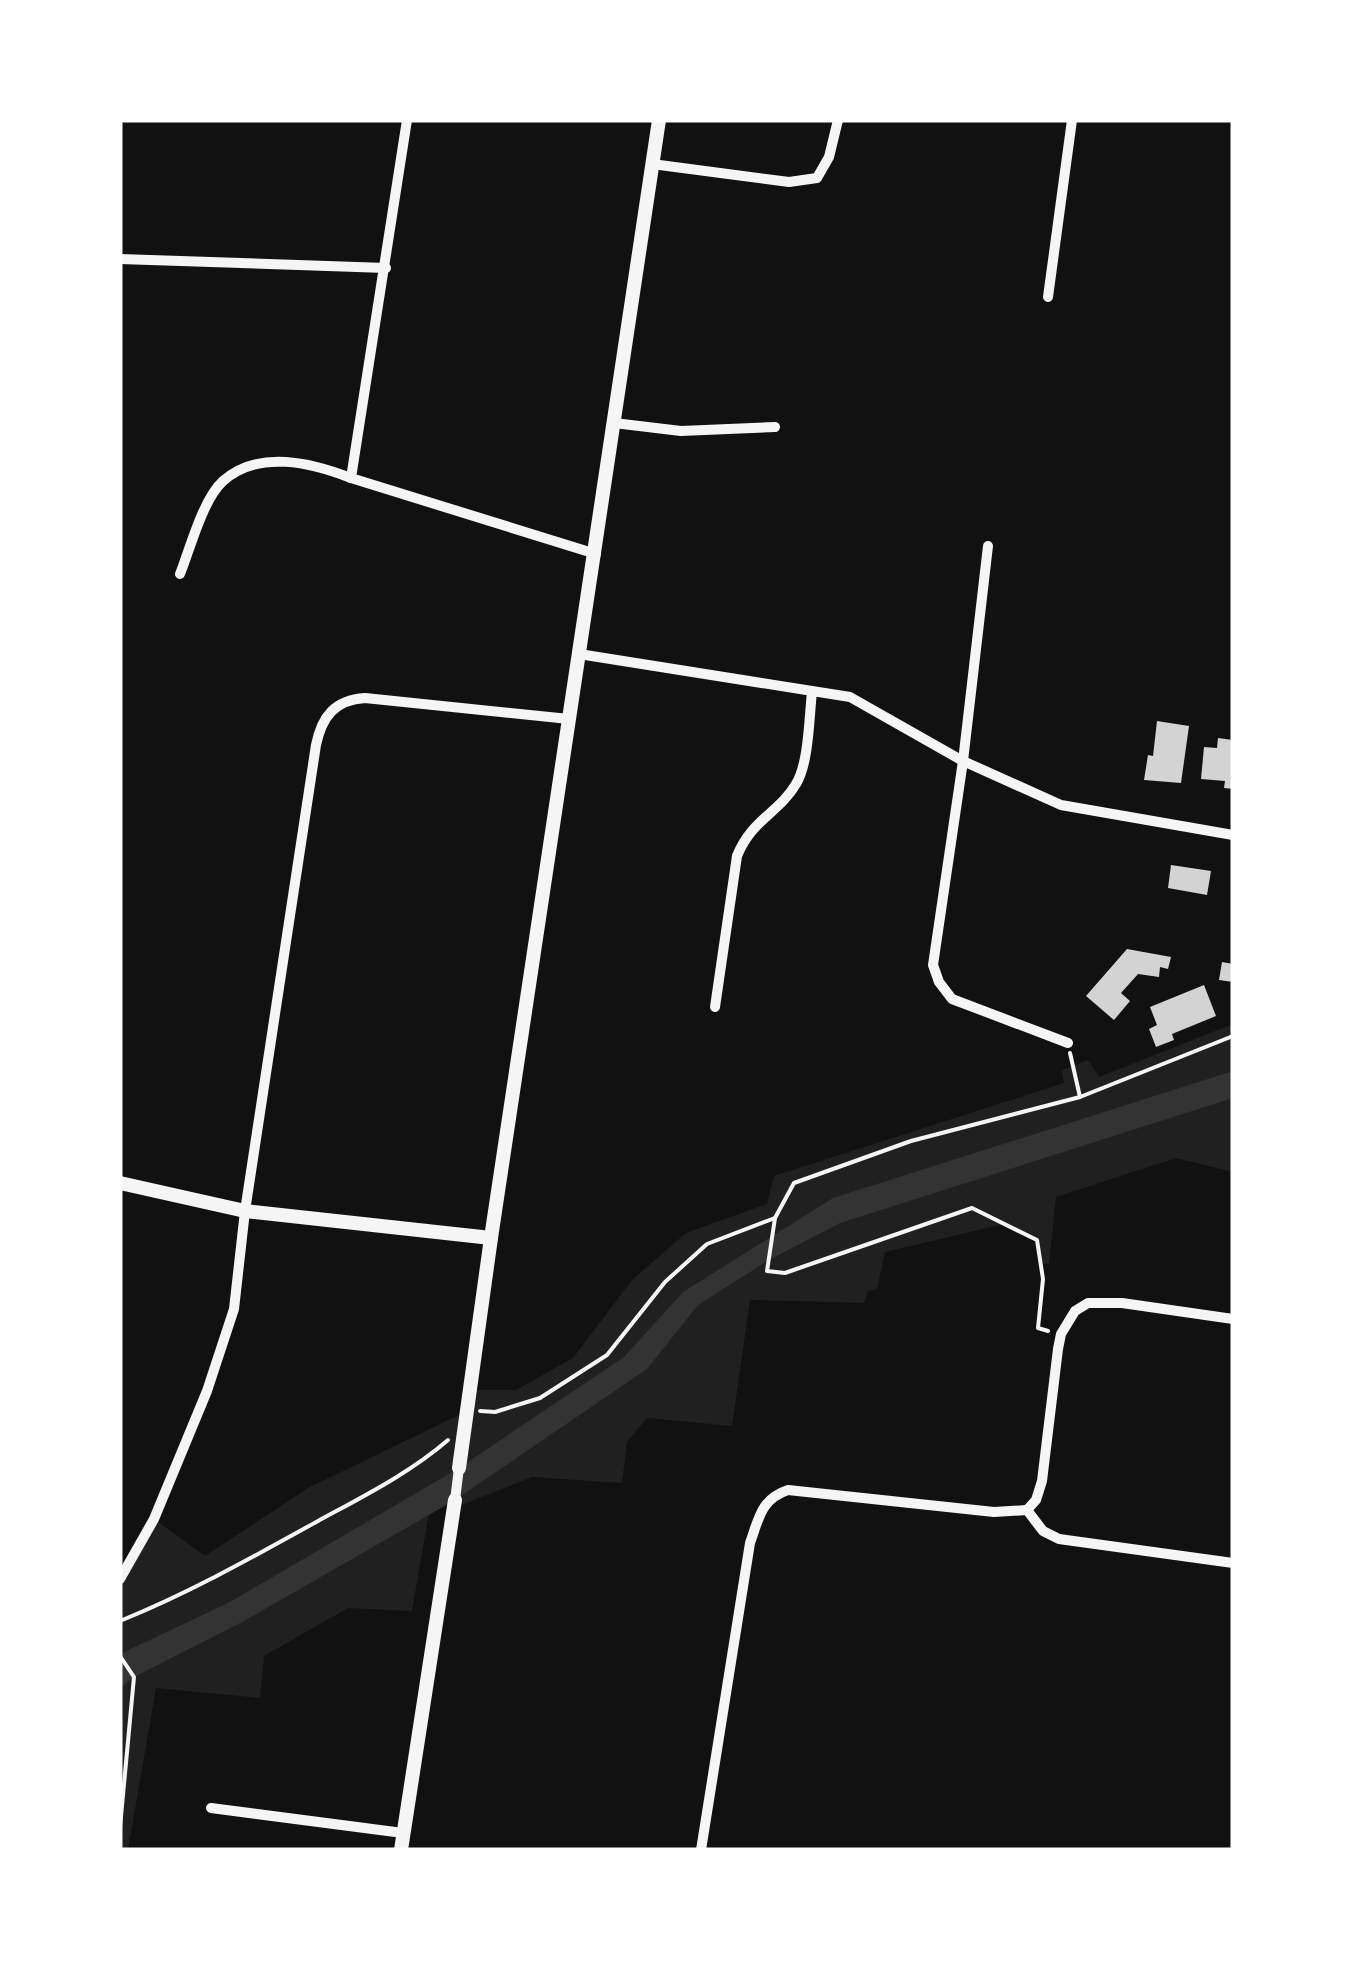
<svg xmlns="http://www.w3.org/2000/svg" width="1353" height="1970" font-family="Roboto,sans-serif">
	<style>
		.green { fill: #202020 }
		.water { fill: #333 }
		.building { fill: #d3d3d3 }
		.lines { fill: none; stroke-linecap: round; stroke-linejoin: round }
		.path { stroke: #f5f5f5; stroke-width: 4 }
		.minor { stroke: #f5f5f5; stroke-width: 10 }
		.tertiary { stroke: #f5f5f5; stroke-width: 14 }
	</style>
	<rect width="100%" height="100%" fill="#111"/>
	<!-- green -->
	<polygon class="green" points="1233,1024 1233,1172 1176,1158 1056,1197 1049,1264 1040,1263 1036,1240 1004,1224 885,1252 877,1289 868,1291 864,1303 750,1300 732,1426 647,1418 627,1442 622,1483 532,1477 454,1508 457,1488 430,1507 412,1611 348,1608 264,1656 260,1698 156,1688 128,1850 120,1850 120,1579 154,1519 205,1556 308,1488 467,1411 470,1390 516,1390 573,1358 632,1280 686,1233 767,1204 774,1176 1064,1083 1062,1070 1088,1060 1099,1077"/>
	<!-- water -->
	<polygon class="water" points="1233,1071 1233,1098 840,1223 769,1260 698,1305 647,1369 455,1500 244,1621 134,1677 120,1688 120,1654 230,1602 459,1468 624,1357 683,1292 833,1198"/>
	<!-- building -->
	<g class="building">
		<polygon points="1157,721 1189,726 1181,783 1144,780 1148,755 1153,756"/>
		<polygon points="1218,738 1233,740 1233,789 1224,788 1225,781 1201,779 1204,747 1217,748"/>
		<polygon points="1171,865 1211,871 1207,895 1168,888"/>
		<polygon points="1127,949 1171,957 1168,969 1160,967 1159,977 1138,974 1121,993 1130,1001 1114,1020 1086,996"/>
		<polygon points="1222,962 1233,964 1233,982 1219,980"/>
		<polygon points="1204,985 1216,1016 1172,1034 1174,1040 1156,1047 1149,1029 1157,1025 1150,1007"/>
	</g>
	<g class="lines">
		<!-- path -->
		<g class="path">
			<polyline points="1070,1053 1080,1097"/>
			<polyline points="1048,1331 1038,1328 1043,1279 1037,1240 972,1208 785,1273 767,1271 775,1218 794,1183 911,1141 1080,1097 1233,1036"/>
			<polyline points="480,1411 495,1412 540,1398 607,1355 665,1282 707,1244 775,1218"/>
			<path d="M 120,1621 C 189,1593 253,1557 318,1521 C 362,1497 410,1473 448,1440"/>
			<polyline points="120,1656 134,1677 120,1827"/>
		</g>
		<!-- minor -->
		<g class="minor">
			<polyline points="407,120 351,478 596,554"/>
			<polyline points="652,164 789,182 817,178 829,157 838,120"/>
			<polyline points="120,259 386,268"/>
			<polyline points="1048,297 1072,120"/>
			<polyline points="614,423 681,431 775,427"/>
			<polyline points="988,546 963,761 933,965 939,982 952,999 1068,1043"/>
			<path d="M 180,574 C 190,549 203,499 223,481 C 259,449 312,463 351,478"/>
			<polyline points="579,654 850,697 963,761 1061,805 1233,835"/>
			<path d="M 715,1007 L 737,856 C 752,819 779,813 796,784 C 809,763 809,718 812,692"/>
			<polyline points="455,1500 459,1468"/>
			<polyline points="1027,1510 1036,1500 1042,1481 1058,1349 1061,1334 1075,1311 1088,1303 1122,1303 1233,1319"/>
			<polyline points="1027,1510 1043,1531 1059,1539 1233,1563"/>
			<path d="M 120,1579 L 154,1519 L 207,1391 L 234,1309 L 245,1211 L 316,745 C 322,716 335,700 365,698 L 569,719"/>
			<polyline points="211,1808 403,1833"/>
			<path d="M 701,1850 L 750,1543 C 759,1518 761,1499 788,1490 L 994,1512 L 1027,1510"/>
		</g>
		<!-- tertiary -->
		<g class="tertiary">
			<polyline points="120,1183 245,1211 491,1238"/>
			<polyline points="459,1468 491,1238 659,120"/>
			<polyline points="401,1850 455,1500"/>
		</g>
	</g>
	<!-- border -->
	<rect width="1353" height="1970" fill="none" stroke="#ffffff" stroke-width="245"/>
</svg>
